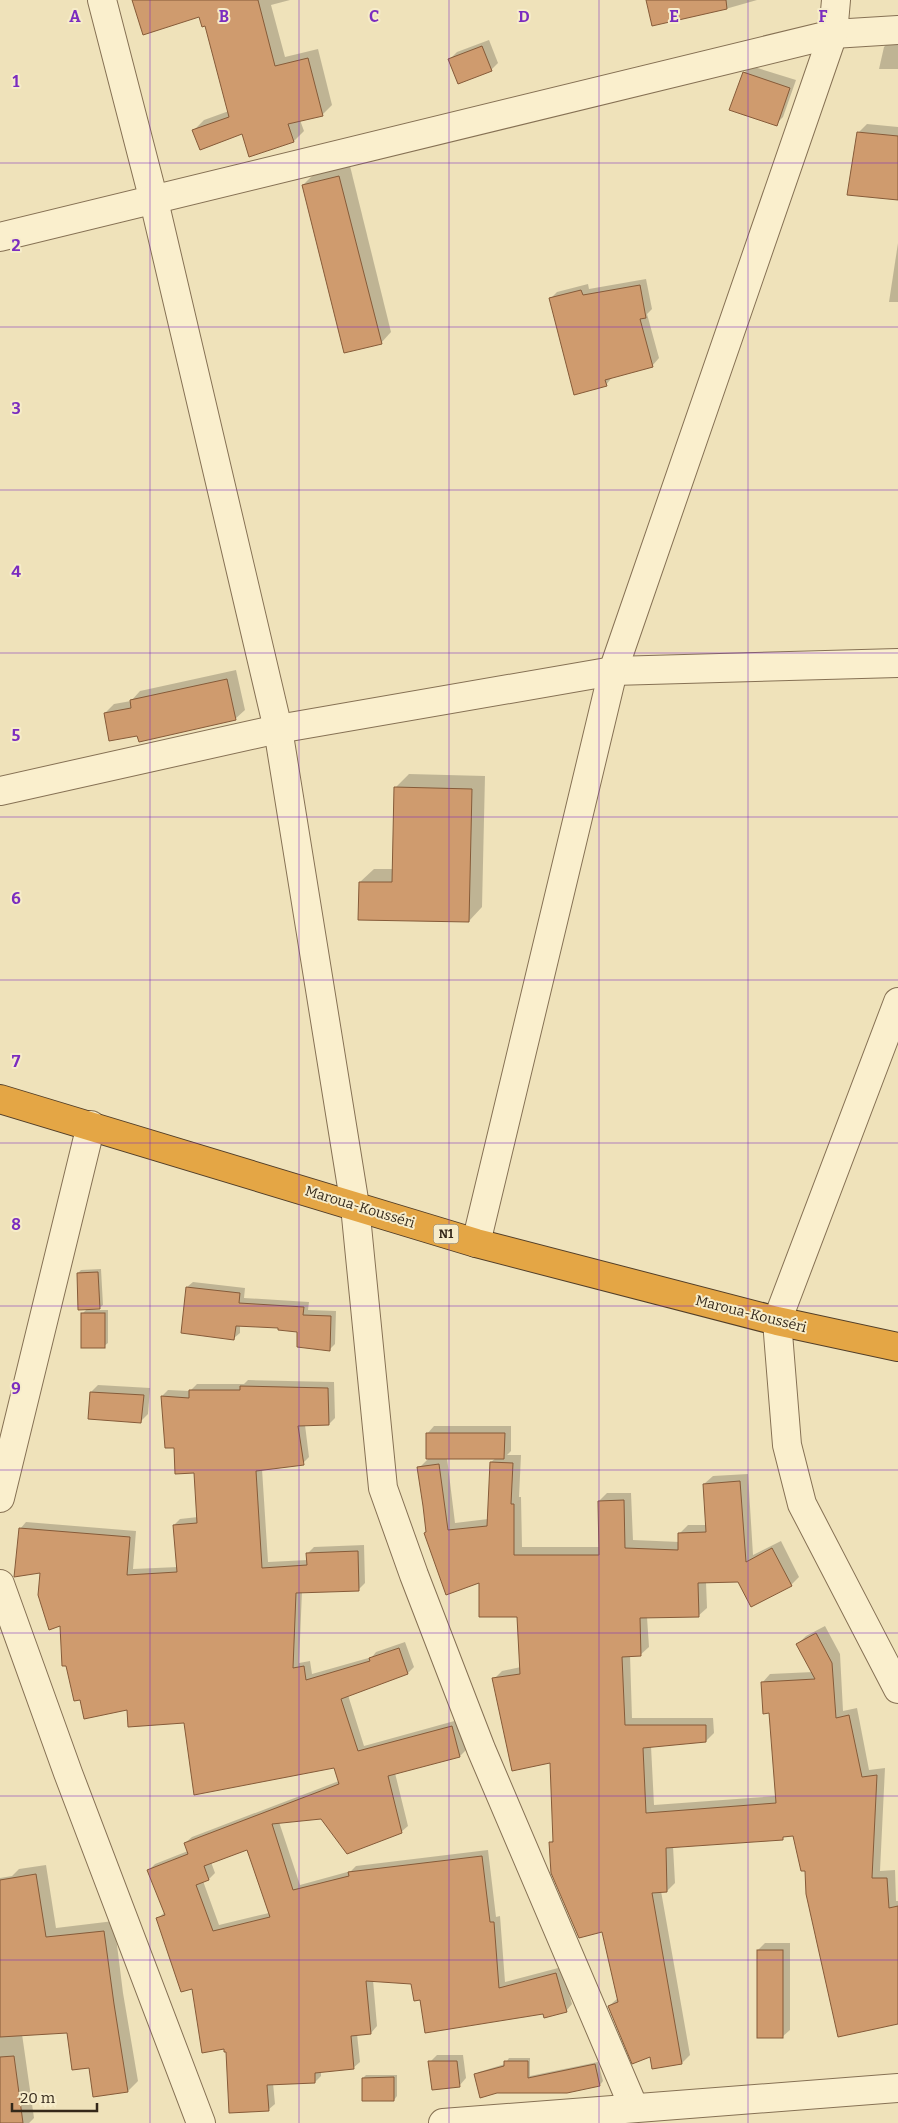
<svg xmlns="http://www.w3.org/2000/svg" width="898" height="2123" font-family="Bitter,serif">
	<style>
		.shadow { fill: #0003; fill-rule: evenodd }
		.building { fill: #cf9b6e; stroke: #865b39; fill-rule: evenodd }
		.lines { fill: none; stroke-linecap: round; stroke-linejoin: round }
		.minor-casing { stroke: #867154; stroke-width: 30 }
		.highway-casing { stroke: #533f29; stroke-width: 30 }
		.minor { stroke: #faefcd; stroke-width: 28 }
		.highway { stroke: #e4a645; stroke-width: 28 }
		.grid { fill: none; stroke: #7b2cbf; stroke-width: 1; stroke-opacity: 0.55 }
		.labels { text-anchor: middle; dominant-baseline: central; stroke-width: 4; stroke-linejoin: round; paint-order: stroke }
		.shield { fill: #f6ecca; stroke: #6e634f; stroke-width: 1 }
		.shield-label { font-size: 12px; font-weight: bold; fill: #34281a }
		.street-label { font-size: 14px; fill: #34281a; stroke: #f6ecca }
		.grid-label { font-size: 16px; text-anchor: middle; font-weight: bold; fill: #7b2cbf; stroke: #f6ecca; stroke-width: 4; stroke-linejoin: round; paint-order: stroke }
	</style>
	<rect width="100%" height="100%" fill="#efe2ba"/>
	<!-- shadow -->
	<g class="shadow">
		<polygon points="133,0 290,0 271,5 285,57 318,49 332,105 322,115 300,120 304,131 294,141 242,132 194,130 204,120 229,111 206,24 200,15"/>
		<polygon points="647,0 757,0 722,10 653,25"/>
		<polygon points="489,40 498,63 491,70 450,59 457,52"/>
		<polygon points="891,40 898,40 898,69 879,69 884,47"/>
		<polygon points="751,66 796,80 783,117 776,124 744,73"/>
		<polygon points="867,124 898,127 898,199 858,133"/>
		<polygon points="350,166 391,332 381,343 303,185 314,174"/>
		<polygon points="898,243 898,302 889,302"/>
		<polygon points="646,279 652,309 647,314 659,358 652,366 613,376 606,385 550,299 557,292 588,284 589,289"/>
		<polygon points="236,670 245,710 235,719 138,734 105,713 114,704 131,701 140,691"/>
		<polygon points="409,774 485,776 482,907 469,921 360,882 374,869 394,869 395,788"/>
		<polygon points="101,1269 103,1305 99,1308 88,1308 88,1310 108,1310 108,1343 104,1346 82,1314 88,1308 78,1273 81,1270"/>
		<polygon points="193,1282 245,1288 244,1298 309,1302 308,1310 336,1311 335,1344 329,1350 298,1331 279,1326 240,1325 240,1333 234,1338 187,1287"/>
		<path d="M 248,1380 L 334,1382 L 335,1418 L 329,1424 L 305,1425 L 309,1457 L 303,1463 L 262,1469 L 268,1562 L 308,1560 L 308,1553 L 314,1547 L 364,1545 L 365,1583 L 359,1589 L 302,1591 L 299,1663 L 310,1661 L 312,1674 L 372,1657 L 376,1652 L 405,1642 L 414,1667 L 408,1673 L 348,1695 L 364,1746 L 458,1720 L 466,1750 L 460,1756 L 395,1773 L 408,1826 L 401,1832 L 322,1818 L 279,1822 L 300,1885 L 351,1871 L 356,1866 L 488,1850 L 496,1917 L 500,1916 L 505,1982 L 562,1967 L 572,2004 L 566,2011 L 544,2013 L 421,1999 L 412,1982 L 373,1980 L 377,2026 L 371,2033 L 357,2034 L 360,2062 L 353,2068 L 321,2071 L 321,2076 L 315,2082 L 273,2083 L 275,2104 L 268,2110 L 228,2050 L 157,1919 L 165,1912 L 148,1871 L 155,1864 L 188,1851 L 185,1843 L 192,1837 L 339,1781 L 335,1766 L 186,1722 L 128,1708 L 61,1625 L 41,1571 L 20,1529 L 26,1522 L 136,1531 L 133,1569 L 178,1567 L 174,1525 L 180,1519 L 198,1517 L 195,1472 L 176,1447 L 162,1396 L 168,1390 L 190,1391 L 197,1384 L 244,1384 ZM 248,1848 L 269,1913 L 219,1925 L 203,1881 L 209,1879 L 215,1873 L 211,1862 Z"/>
		<polygon points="98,1385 150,1388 148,1414 141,1421 91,1392"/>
		<path d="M 434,1426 L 511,1426 L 511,1451 L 507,1455 L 521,1455 L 519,1497 L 521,1497 L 522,1547 L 600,1547 L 599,1501 L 607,1493 L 631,1493 L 633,1540 L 680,1542 L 679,1534 L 688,1525 L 707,1525 L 704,1484 L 713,1476 L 748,1474 L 753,1555 L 781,1541 L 799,1577 L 791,1585 L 739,1581 L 706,1582 L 707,1608 L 698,1616 L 647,1617 L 649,1647 L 640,1655 L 630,1655 L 632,1718 L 713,1718 L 714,1733 L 706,1741 L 651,1746 L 654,1805 L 777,1796 L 770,1712 L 762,1683 L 770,1674 L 813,1672 L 798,1644 L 806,1636 L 825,1626 L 840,1654 L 843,1711 L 857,1708 L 869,1770 L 885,1768 L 880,1871 L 895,1870 L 896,1901 L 898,1901 L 898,2022 L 806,1869 L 794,1835 L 785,1836 L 782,1838 L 673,1846 L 675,1883 L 667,1891 L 661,1891 L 690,2055 L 682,2063 L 651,2056 L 609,2006 L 618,1998 L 603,1931 L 550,1843 L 554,1839 L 552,1761 L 494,1679 L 502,1671 L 521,1667 L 518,1616 L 427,1531 L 419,1468 L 429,1458 L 427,1434 ZM 447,1458 L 496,1458 L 491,1462 L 488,1519 L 455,1523 Z"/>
		<polygon points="46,1865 56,1928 114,1921 123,1993 138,2081 128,2091 90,2066 68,2032 22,2034 34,2118 29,2123 0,2123 0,1878 12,1876 19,1869"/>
		<polygon points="765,1943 790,1943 790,2030 782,2037 758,1950"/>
		<polygon points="437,2055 463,2055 466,2078 459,2086 430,2062"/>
		<polygon points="509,2058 530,2058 530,2076 598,2062 603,2081 600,2085 475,2075 479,2072 505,2064"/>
		<polygon points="366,2075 397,2075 397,2096 394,2100 363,2078"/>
	</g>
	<!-- building -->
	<g class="building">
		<polygon points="132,0 258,0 275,66 308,58 323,116 288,124 294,142 249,157 242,134 200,150 192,130 229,117 205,26 202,27 199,17 143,35"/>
		<polygon points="646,0 726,0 727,9 652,26"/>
		<polygon points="482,46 492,71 458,84 448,59"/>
		<polygon points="743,72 790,88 777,126 729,110"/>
		<polygon points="857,132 898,136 898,200 847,195"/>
		<polygon points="339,176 382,344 344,353 302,185"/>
		<polygon points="640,285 646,318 640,319 653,367 605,380 607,386 574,395 549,298 581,290 583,295"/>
		<polygon points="227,679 236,720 139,742 137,736 109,741 104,713 131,708 130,700"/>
		<polygon points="394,787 472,789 469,922 358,920 359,882 392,882"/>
		<polygon points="98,1272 100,1309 78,1310 77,1273"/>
		<polygon points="186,1287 240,1293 239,1303 304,1307 303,1315 331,1316 330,1351 297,1347 297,1332 278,1330 278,1328 236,1326 234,1340 181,1333"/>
		<rect x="81" y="1313" width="24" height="35"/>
		<path d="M 240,1386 L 328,1388 L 329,1425 L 298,1426 L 304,1465 L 256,1471 L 262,1568 L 307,1565 L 306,1553 L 358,1551 L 359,1591 L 296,1593 L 293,1668 L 304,1666 L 306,1680 L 370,1661 L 369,1658 L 399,1648 L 408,1674 L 341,1699 L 358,1751 L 452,1726 L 460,1757 L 388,1776 L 402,1833 L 347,1854 L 321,1819 L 272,1824 L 293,1890 L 349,1876 L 348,1872 L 482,1856 L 490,1922 L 494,1922 L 499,1988 L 556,1973 L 567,2012 L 544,2018 L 543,2014 L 425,2033 L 420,2000 L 414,2001 L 411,1984 L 366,1981 L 371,2034 L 351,2036 L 354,2069 L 315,2073 L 315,2083 L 267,2085 L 269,2111 L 229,2113 L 226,2052 L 224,2052 L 224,2049 L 202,2053 L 192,1989 L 181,1992 L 156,1918 L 165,1915 L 147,1870 L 188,1854 L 184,1843 L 339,1784 L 334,1768 L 194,1795 L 184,1723 L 128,1727 L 127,1710 L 84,1719 L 80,1700 L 74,1701 L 66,1666 L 62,1666 L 60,1626 L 49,1630 L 38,1595 L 40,1573 L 14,1577 L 19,1528 L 130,1537 L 127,1575 L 177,1572 L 173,1525 L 197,1523 L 194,1473 L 175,1474 L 174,1448 L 165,1448 L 161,1396 L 189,1398 L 189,1390 L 240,1390 ZM 247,1850 L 270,1917 L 213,1931 L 196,1885 L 209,1880 L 204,1866 Z"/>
		<polygon points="90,1392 144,1395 141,1423 88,1419"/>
		<polygon points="426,1433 505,1433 504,1459 426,1459"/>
		<polygon points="490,1462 513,1463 511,1504 514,1504 514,1555 599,1555 598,1501 624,1500 625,1548 678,1550 678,1533 706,1532 703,1484 740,1481 746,1562 772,1548 792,1586 751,1607 738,1582 698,1583 699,1617 640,1618 641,1656 622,1657 625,1725 706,1725 706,1742 643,1748 646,1813 776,1803 769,1713 763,1714 761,1682 815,1679 796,1644 816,1633 832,1663 836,1718 849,1715 862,1777 877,1775 872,1878 887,1878 889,1908 898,1906 898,2024 838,2037 806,1894 805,1871 801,1871 793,1836 783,1837 783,1840 666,1848 667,1892 652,1893 682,2064 652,2069 650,2057 632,2064 608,2006 618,2002 602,1932 579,1938 551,1873 549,1842 553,1842 550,1763 512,1771 492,1678 520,1674 517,1617 479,1617 479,1583 446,1595 424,1533 426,1532 423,1506 417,1467 439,1464 448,1530 487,1526"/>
		<polygon points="36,1874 46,1937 104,1931 114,2004 128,2092 93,2097 89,2068 72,2070 67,2033 0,2037 0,1880"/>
		<rect x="757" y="1950" width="26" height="88"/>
		<polygon points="14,2056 23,2123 0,2123 0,2057"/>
		<polygon points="428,2061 457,2061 460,2087 432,2090"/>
		<polygon points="504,2061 528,2061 528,2078 595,2064 600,2086 567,2093 497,2093 480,2098 474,2074 504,2066"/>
		<polygon points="394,2077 394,2101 362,2101 362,2078"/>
	</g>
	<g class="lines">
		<!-- minor casing -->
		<g class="minor-casing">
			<g id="minor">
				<polyline points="102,0 154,201 278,729 355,1206 383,1488 414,1575 481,1749 634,2108"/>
				<polyline points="0,237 833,34 898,30"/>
				<polyline points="0,791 278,729 613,671 898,663"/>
				<polyline points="898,1002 777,1321 787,1445 802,1504 898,1689"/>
				<polyline points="476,1243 613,671 833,34 836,0"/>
				<polyline points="0,1498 91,1125"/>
				<polyline points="0,1584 68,1773 201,2123"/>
				<polyline points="443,2123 898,2088"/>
			</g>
		</g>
		<!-- highway casing -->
		<g class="highway-casing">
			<polyline id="highway" points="0,1099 476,1243 777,1321 898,1347"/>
		</g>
		<!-- minor -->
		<use href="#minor" class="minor"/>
		<!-- highway -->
		<use href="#highway" class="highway"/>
	</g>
	<!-- grid -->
	<path class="grid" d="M 150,0 L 150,2123M 299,0 L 299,2123M 449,0 L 449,2123M 599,0 L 599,2123M 748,0 L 748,2123M 0,163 L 898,163M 0,327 L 898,327M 0,490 L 898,490M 0,653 L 898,653M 0,817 L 898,817M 0,980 L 898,980M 0,1143 L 898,1143M 0,1306 L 898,1306M 0,1470 L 898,1470M 0,1633 L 898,1633M 0,1796 L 898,1796M 0,1960 L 898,1960"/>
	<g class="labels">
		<!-- shield labels -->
		<rect class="shield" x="433.5" y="1224.5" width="25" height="19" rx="4"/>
		<g class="shield-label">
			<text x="446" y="1234">N1</text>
		</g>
		<!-- street labels -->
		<g class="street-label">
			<text transform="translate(360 1207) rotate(17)">Maroua-Kousséri</text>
			<text transform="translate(751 1314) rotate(14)">Maroua-Kousséri</text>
		</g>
	</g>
	<g class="grid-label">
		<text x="75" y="22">A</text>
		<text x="224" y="22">B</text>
		<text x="374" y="22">C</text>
		<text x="524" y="22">D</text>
		<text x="674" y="22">E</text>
		<text x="823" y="22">F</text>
		<text x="16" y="87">1</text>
		<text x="16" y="251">2</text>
		<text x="16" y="414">3</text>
		<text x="16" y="577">4</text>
		<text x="16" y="741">5</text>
		<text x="16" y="904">6</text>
		<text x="16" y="1067">7</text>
		<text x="16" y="1230">8</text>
		<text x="16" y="1394">9</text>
	</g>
	<!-- scale -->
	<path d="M12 2103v8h85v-8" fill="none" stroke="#34281a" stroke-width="2.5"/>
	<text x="20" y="2103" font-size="15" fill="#34281a" stroke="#f6ecca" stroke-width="4" paint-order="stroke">20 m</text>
</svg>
